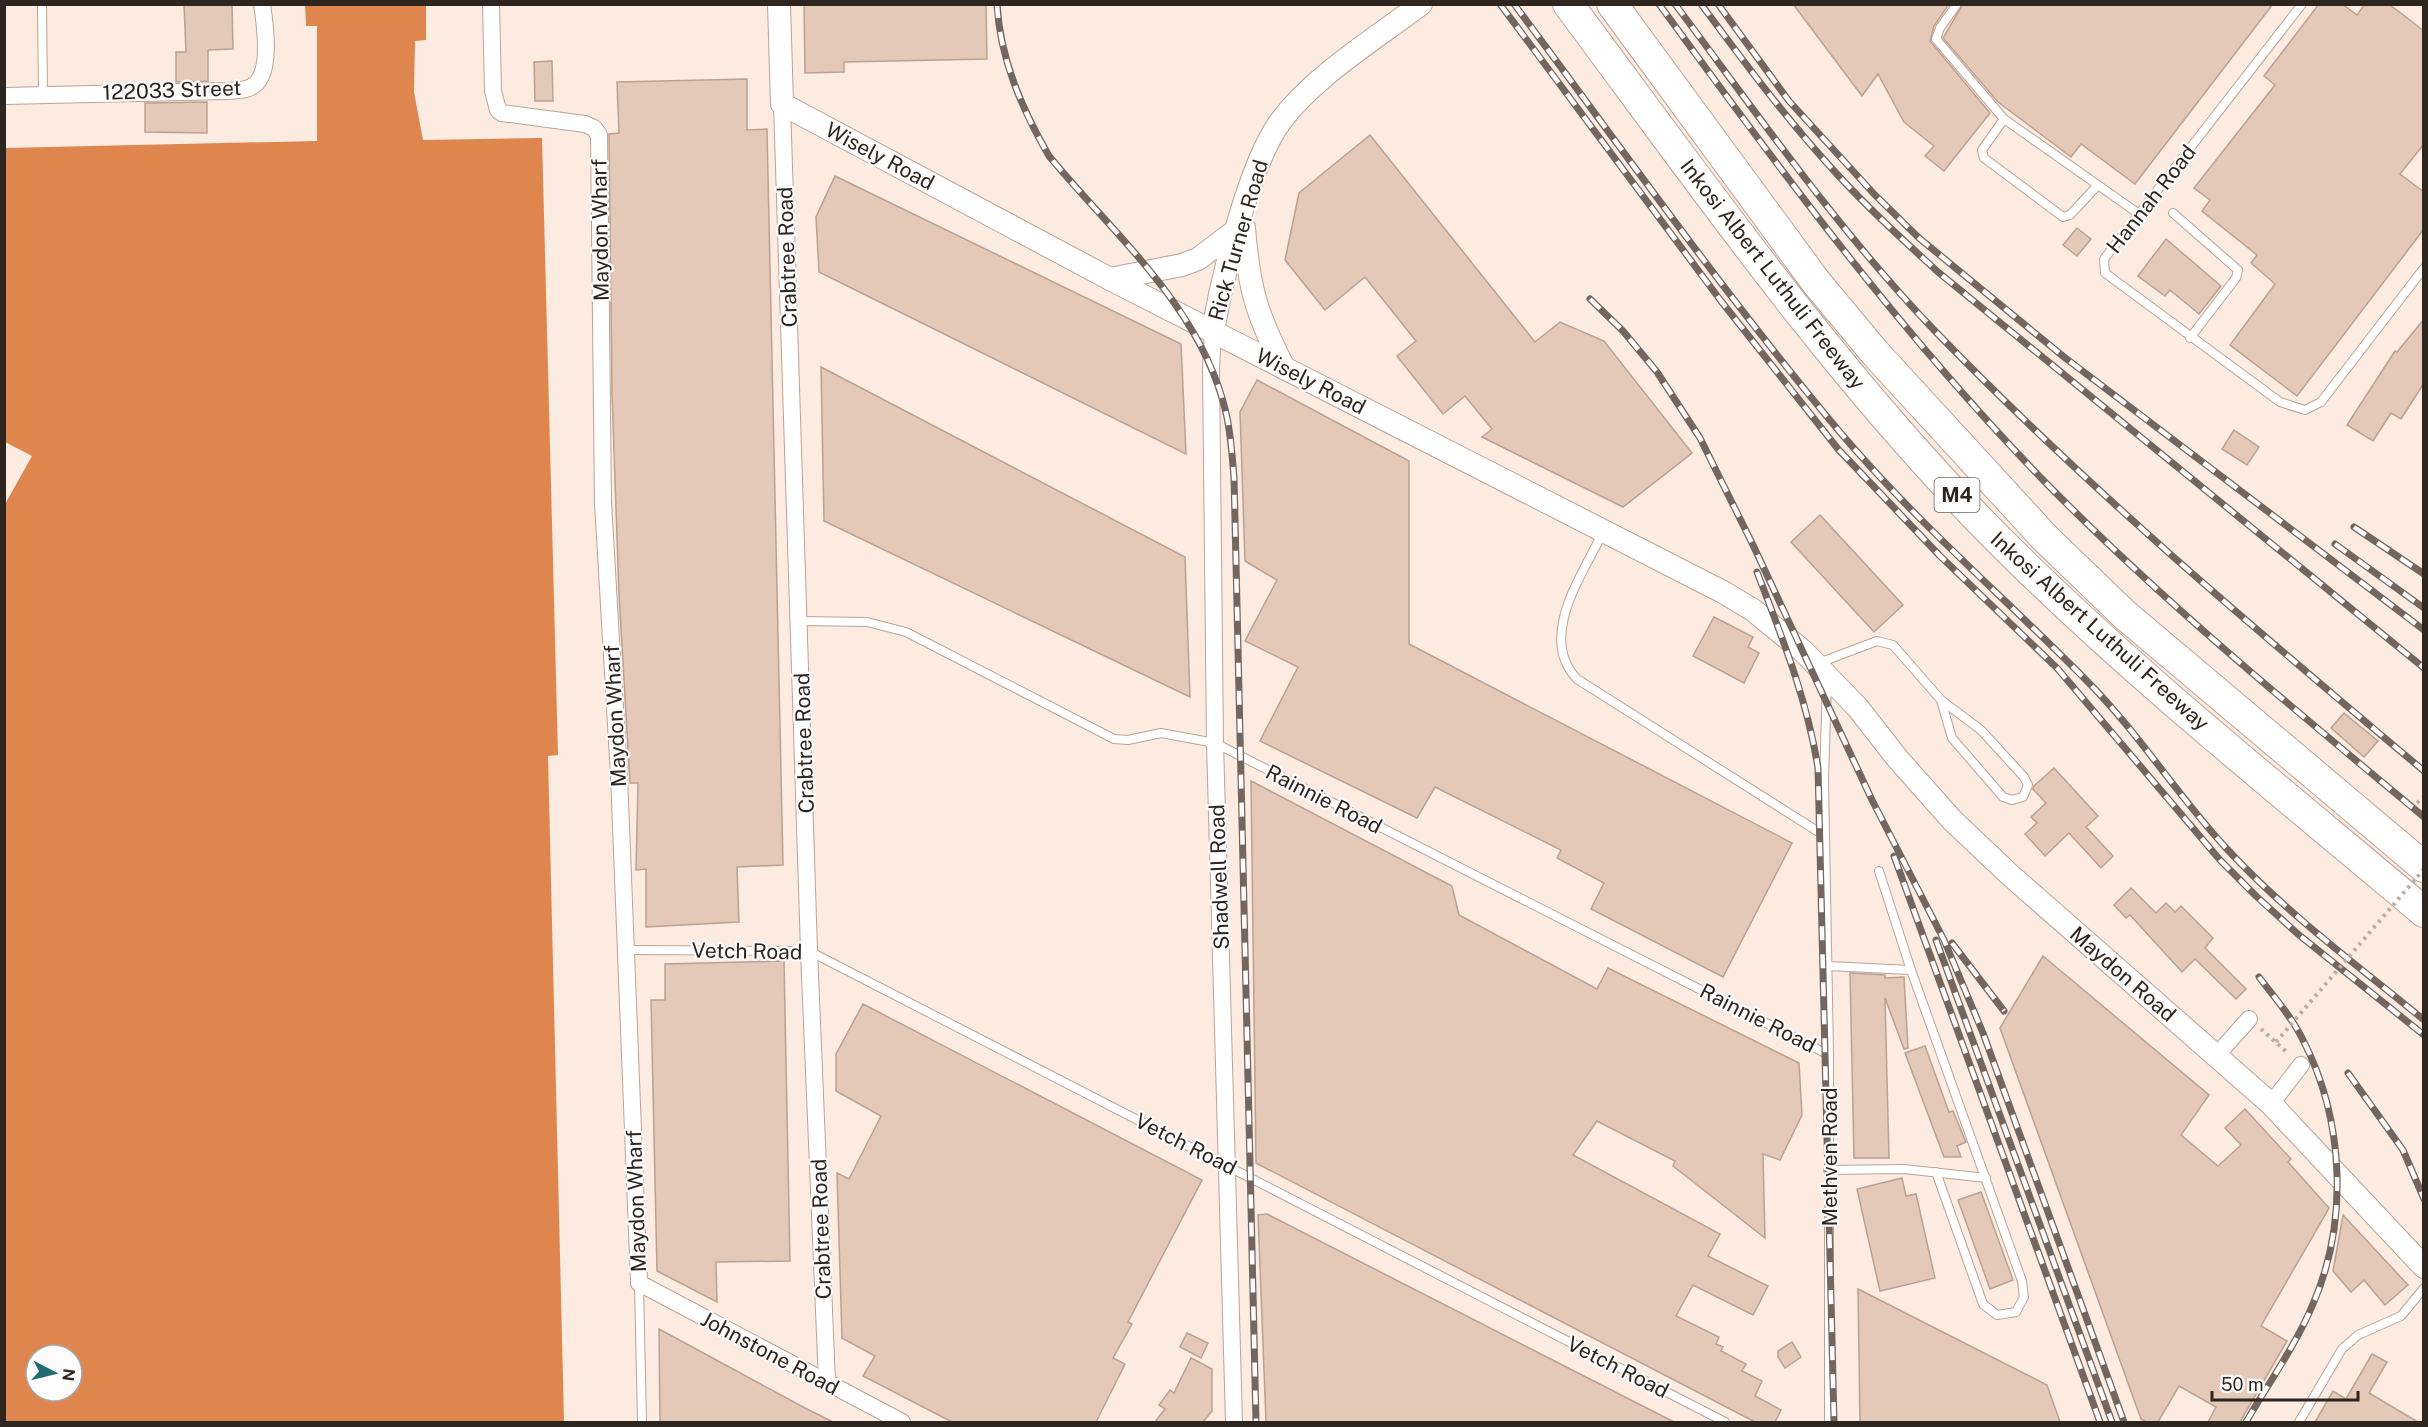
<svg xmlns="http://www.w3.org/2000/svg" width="2428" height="1427" font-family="'Public Sans',sans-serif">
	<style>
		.water { fill: #de864e; fill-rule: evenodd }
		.building { fill: #e4c8b8; stroke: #bba191; stroke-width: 1.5 }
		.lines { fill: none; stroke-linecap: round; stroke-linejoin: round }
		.lane-casing { stroke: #bda393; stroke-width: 10 }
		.street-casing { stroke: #bda393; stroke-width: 18 }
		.secondary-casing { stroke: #bda393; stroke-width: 24 }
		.highway-casing { stroke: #bda393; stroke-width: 32 }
		.path { stroke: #bdaea5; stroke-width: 4; stroke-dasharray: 3 4.5; stroke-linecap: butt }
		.lane { stroke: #fff; stroke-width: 8 }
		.street { stroke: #fff; stroke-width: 16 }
		.secondary { stroke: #fff; stroke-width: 22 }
		.highway { stroke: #fff; stroke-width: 30 }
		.rail-casing { stroke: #72665e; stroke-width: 7 }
		.rail { stroke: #fcfcfc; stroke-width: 4.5; stroke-dasharray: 14; stroke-linecap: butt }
		.path-bridge { stroke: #bdaea5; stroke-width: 4; stroke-dasharray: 3 4.5; stroke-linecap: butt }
		.labels { text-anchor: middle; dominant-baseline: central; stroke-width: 4.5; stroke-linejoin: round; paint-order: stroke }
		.shield { fill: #fcfcfc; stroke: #6c6661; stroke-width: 1.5 }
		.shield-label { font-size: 20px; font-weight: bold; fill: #2f251f }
		.street-label { font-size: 21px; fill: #2f251f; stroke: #fcfcfc }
	</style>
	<rect width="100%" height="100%" fill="#fcebe1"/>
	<!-- water -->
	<path class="water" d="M 305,5 L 426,5 L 426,40 L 415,41 L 414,92 L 423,140 L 542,138 L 558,755 L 548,756 L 564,1422 L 5,1422 L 4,506 L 32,456 L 5,442 L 5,148 L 317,141 L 317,26 L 306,26 ZM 36,1355 L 72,1355 L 72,1391 L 36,1391 Z"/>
	<!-- building -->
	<g class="building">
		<polygon points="184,4 232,4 233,49 208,50 208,81 176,82 176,52 186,52"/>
		<polygon points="804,4 986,4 987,59 844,62 844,72 805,73"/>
		<polygon points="1793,4 1949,4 1934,26 1930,41 1990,113 1944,171 1925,156 1934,146 1904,122 1878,74 1862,96"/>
		<polygon points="1963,4 2273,4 2135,184 2081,144 2071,157 1998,102 1943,38"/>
		<polygon points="2319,4 2342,4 2357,15 2365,4 2389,4 2424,31 2424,144 2400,174 2424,192 2424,229 2297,396 2230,345 2275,284 2251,263 2257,255 2202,211 2210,200 2194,188 2275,85 2264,76"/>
		<polygon points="552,61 553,101 535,101 534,62"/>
		<polygon points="747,79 747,130 767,129 783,865 737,867 739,922 646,927 646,869 636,870 638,783 630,783 619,594 612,394 609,134 619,133 617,82"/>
		<polygon points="207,102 207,133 145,132 145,103"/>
		<polygon points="1370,135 1535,342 1560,322 1604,341 1692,453 1623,507 1482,437 1492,429 1465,396 1443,414 1397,356 1416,341 1365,277 1325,310 1285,260 1299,193"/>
		<polygon points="835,176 1181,344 1186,454 819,272 816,217"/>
		<polygon points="2077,228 2091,239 2077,256 2063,245"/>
		<polygon points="2166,239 2221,286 2199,314 2170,290 2165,296 2138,276"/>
		<polygon points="2424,319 2424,383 2401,419 2391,413 2373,441 2347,425 2395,351 2397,352"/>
		<polygon points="821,367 1185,557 1190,697 824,521"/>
		<polygon points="1257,380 1409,461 1409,644 1792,843 1723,977 1591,909 1604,883 1557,858 1561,850 1435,787 1417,818 1260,741 1298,667 1245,641 1277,580 1245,561 1240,412"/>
		<polygon points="2234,430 2259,447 2247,465 2222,449"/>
		<polygon points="1820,515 1903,605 1874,632 1791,542"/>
		<polygon points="1714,617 1753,637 1748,647 1759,653 1744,683 1693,656"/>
		<polygon points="2344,713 2378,741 2364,757 2331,728"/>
		<polygon points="2054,768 2098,816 2086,827 2113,856 2101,868 2069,833 2045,856 2025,834 2037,823 2031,817 2046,803 2033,789 2034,786"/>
		<polygon points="1251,781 1452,886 1459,915 1597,989 1608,968 1799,1063 1802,1115 1780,1160 1763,1154 1765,1238 1673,1166 1675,1161 1597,1121 1573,1155 1720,1234 1708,1256 1768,1286 1753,1315 1693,1285 1676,1316 1719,1337 1716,1344 1723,1347 1721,1351 1746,1364 1742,1371 1762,1381 1755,1396 1781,1410 1775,1422 1755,1422 1256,1163"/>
		<polygon points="2131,888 2156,913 2166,903 2175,912 2181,906 2213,938 2205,948 2246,989 2236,999 2195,959 2182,972 2130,915 2126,918 2114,905"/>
		<polygon points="2043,956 2209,1095 2181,1135 2218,1166 2241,1145 2225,1128 2245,1109 2291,1159 2288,1162 2329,1208 2261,1326 2287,1341 2240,1422 2208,1422 2216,1407 2179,1386 2158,1422 2146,1422 2141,1419 2000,1028"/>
		<polygon points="784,961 790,1261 716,1262 717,1302 657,1271 651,1000 665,1000 665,964"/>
		<polygon points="1850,973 1885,975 1885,978 1904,977 1908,1048 1904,1049 1885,998 1889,1158 1854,1158"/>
		<polygon points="863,1004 1202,1180 1128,1322 1132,1324 1113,1358 1125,1364 1096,1422 952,1422 863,1376 875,1356 842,1338 837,1173 849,1179 881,1116 836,1091 836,1054"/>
		<polygon points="1925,1046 1949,1112 1953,1111 1966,1142 1957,1146 1961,1157 1944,1157 1905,1053"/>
		<polygon points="1902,1178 1906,1196 1916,1194 1935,1278 1880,1291 1857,1189"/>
		<polygon points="1981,1192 2013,1280 1990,1289 1958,1200"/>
		<polygon points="1267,1214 1674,1422 1266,1422 1258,1215"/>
		<polygon points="2343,1215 2408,1285 2385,1305 2364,1280 2351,1292 2333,1271"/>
		<polygon points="1858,1289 2047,1385 2060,1422 1860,1422"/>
		<polygon points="659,1329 805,1408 833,1422 660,1422"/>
		<polygon points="1187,1333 1208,1343 1201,1358 1180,1347"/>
		<polygon points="1792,1342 1801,1357 1785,1368 1778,1357 1778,1351"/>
		<polygon points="2372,1354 2387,1362 2369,1393 2418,1422 2315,1422 2333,1391 2346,1399"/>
		<polygon points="1191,1358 1212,1369 1212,1411 1203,1422 1155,1422 1165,1409 1159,1405 1170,1390 1174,1393"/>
	</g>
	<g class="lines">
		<!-- lane casing -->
		<g class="lane-casing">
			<g id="lane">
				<polyline points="42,4 43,95"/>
				<polyline points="1957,4 1940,28 1936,39 2004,119"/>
				<polyline points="2302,4 2104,259 2105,273 2280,402 2305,410 2321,402 2424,268"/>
				<polyline points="2097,186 2070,215 2063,217 1984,158 1982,150 2004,119 2139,214"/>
				<polyline points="2173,213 2238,270 2236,278 2190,338"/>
				<path d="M 1603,532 C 1583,574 1537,637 1577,679 L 1825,836"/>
				<polyline points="800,621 867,622 906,632 1114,739 1128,740 1161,733 1215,743 1829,1055"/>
				<polyline points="1816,664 1877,641 1893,645 1941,700 1981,730 2024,777 2028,785 2023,797 2012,800 2003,797 1952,738 1941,700"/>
				<polyline points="1827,682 1824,780 1829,1055 1829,1422"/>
				<polyline points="1879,871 1911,970"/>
				<polyline points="626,950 809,951 1725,1422"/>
				<polyline points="1828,966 1911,970 2022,1281 2024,1297 2016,1312 1997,1315 1983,1304 1936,1172"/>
				<polyline points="1828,1170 1904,1169 1986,1178"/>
				<polyline points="639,1284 642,1422"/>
				<polyline points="2299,1422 2342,1349 2358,1335 2401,1316 2424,1288"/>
			</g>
		</g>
		<!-- street casing -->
		<g class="street-casing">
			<g id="street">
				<polyline points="491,4 493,91 498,110 502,113 585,124 594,128 599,135 603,503 619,775 639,1283 902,1422"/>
				<path d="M 4,96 L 227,91 C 236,90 244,91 251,87 C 273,77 265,24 262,4"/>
				<polyline points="782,104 809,951 827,1382"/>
				<polyline points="1213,330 1211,368 1215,743 1234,1422"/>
				<polyline points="2217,1055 2249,1019"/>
				<polyline points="2271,1104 2301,1065"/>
			</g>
		</g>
		<!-- secondary casing -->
		<g class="secondary-casing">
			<g id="secondary">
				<polyline points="779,4 782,104 1110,279 1723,592 1753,610 1803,651 1858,708 1897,758 1952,820 2009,874 2271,1104 2424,1267"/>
				<path d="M 1244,228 C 1249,289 1256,313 1284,368"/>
				<polyline points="1110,279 1182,265 1198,259 1239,228"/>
				<path d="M 1213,330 C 1223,275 1248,167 1280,122 C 1314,76 1375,39 1421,4"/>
			</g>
		</g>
		<!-- highway casing -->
		<g class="highway-casing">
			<g id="highway">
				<path d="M 1568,4 C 1702,184 1831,369 1989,530 C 2124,667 2277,788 2424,912"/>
				<polyline points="1612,4 1816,282 1876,354 2045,538 2125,615 2424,867"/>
			</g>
		</g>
		<!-- path -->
		<g class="path">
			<polyline points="2417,803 2424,797"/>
			<polyline points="2261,1029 2289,1054"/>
		</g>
		<!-- lane -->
		<use href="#lane" class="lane"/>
		<!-- street -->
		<use href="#street" class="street"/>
		<!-- secondary -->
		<use href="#secondary" class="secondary"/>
		<!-- highway -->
		<use href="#highway" class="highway"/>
		<!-- rail casing -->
		<g class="rail-casing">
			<g id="rail">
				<path d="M 997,4 C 1000,59 1022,109 1049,156 C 1115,236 1202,308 1226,413 C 1231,434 1232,456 1234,477 L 1256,1422"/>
				<polyline points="1500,4 1721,301 1838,449 1940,556 2057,668 2220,860 2256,896 2299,935 2424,1035"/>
				<path d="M 1514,4 C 1621,147 1724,294 1839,431 C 1915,521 2004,597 2086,680 C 2138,732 2177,795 2227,849 C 2285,912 2357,965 2424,1020"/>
				<path d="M 1659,4 C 1780,170 1901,334 2044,481 C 2163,602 2294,709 2424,817"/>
				<path d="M 1675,4 C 1758,115 1838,230 1934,330 C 2087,488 2255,629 2424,771"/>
				<path d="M 1701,4 C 1744,62 1787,120 1836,173 C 1868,208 1903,240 1938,272 L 2424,668"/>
				<polyline points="1718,4 1789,101 1875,195 1919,238 2064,357 2424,630"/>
				<polyline points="1590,299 1623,331 1657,372 1700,438 1753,545 1872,800 1944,940 1983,1033 2124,1422"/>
				<polyline points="2354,527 2424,574"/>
				<polyline points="2335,544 2424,608"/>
				<path d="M 1757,572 C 1782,637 1807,699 1818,768 L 1834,1422"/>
				<polyline points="1894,856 2100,1422"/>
				<polyline points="1936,940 2112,1422"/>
				<polyline points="1952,943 2004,1011"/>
				<polyline points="2348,1073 2403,1150 2424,1199"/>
				<path d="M 2246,1422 C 2268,1384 2296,1345 2313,1304 C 2349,1221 2344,1120 2303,1040 C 2292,1017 2274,997 2259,977"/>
			</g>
		</g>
		<!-- rail -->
		<use href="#rail" class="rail"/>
		<!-- path-bridge -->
		<polyline class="path-bridge" points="2276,1042 2424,869"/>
	</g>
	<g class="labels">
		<!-- shield labels -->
		<rect class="shield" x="1934.5" y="478" width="45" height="34" rx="4.5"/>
		<g class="shield-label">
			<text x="1957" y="495">M4</text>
		</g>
		<!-- street labels -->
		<g class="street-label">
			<text transform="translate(172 90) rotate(-2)">122033 Street</text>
			<text transform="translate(880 156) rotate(28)">Wisely Road</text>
			<text transform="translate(2151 199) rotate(-52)">Hannah Road</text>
			<text transform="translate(600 230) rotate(-91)">Maydon Wharf</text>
			<text transform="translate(1238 240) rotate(-74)">Rick Turner Road</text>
			<text transform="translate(787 257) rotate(-92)">Crabtree Road</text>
			<text transform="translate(1773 274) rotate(52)">Inkosi Albert Luthuli Freeway</text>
			<text transform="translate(1311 381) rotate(27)">Wisely Road</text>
			<text transform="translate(2100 631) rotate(42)">Inkosi Albert Luthuli Freeway</text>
			<text transform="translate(615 716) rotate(-93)">Maydon Wharf</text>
			<text transform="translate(804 743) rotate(-92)">Crabtree Road</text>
			<text transform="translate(1324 799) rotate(27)">Rainnie Road</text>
			<text transform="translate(1219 877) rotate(-92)">Shadwell Road</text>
			<text transform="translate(747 951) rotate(1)">Vetch Road</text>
			<text transform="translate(2123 974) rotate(41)">Maydon Road</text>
			<text transform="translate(1758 1018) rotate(27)">Rainnie Road</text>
			<text transform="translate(1186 1144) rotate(27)">Vetch Road</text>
			<text transform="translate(1829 1157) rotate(-90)">Methven Road</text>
			<text transform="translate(636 1201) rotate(-92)">Maydon Wharf</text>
			<text transform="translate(821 1229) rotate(-92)">Crabtree Road</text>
			<text transform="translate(770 1353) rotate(28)">Johnstone Road</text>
			<text transform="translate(1618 1367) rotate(27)">Vetch Road</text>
		</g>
	</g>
	<!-- border -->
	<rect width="2428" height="1427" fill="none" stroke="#2f251f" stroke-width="12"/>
	<!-- north arrow -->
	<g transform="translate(54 1373) rotate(97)"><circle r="28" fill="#fcfcfc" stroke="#aaa6a4" stroke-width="1.5"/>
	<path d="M0-4.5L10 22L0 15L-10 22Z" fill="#206c71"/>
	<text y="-9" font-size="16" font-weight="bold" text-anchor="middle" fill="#2f251f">N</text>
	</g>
	<!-- scale -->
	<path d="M2212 1391v9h146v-9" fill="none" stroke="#2f251f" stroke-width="3"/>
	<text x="2221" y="1391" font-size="18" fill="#2f251f" stroke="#fcfcfc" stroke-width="4.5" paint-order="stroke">50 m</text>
</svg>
